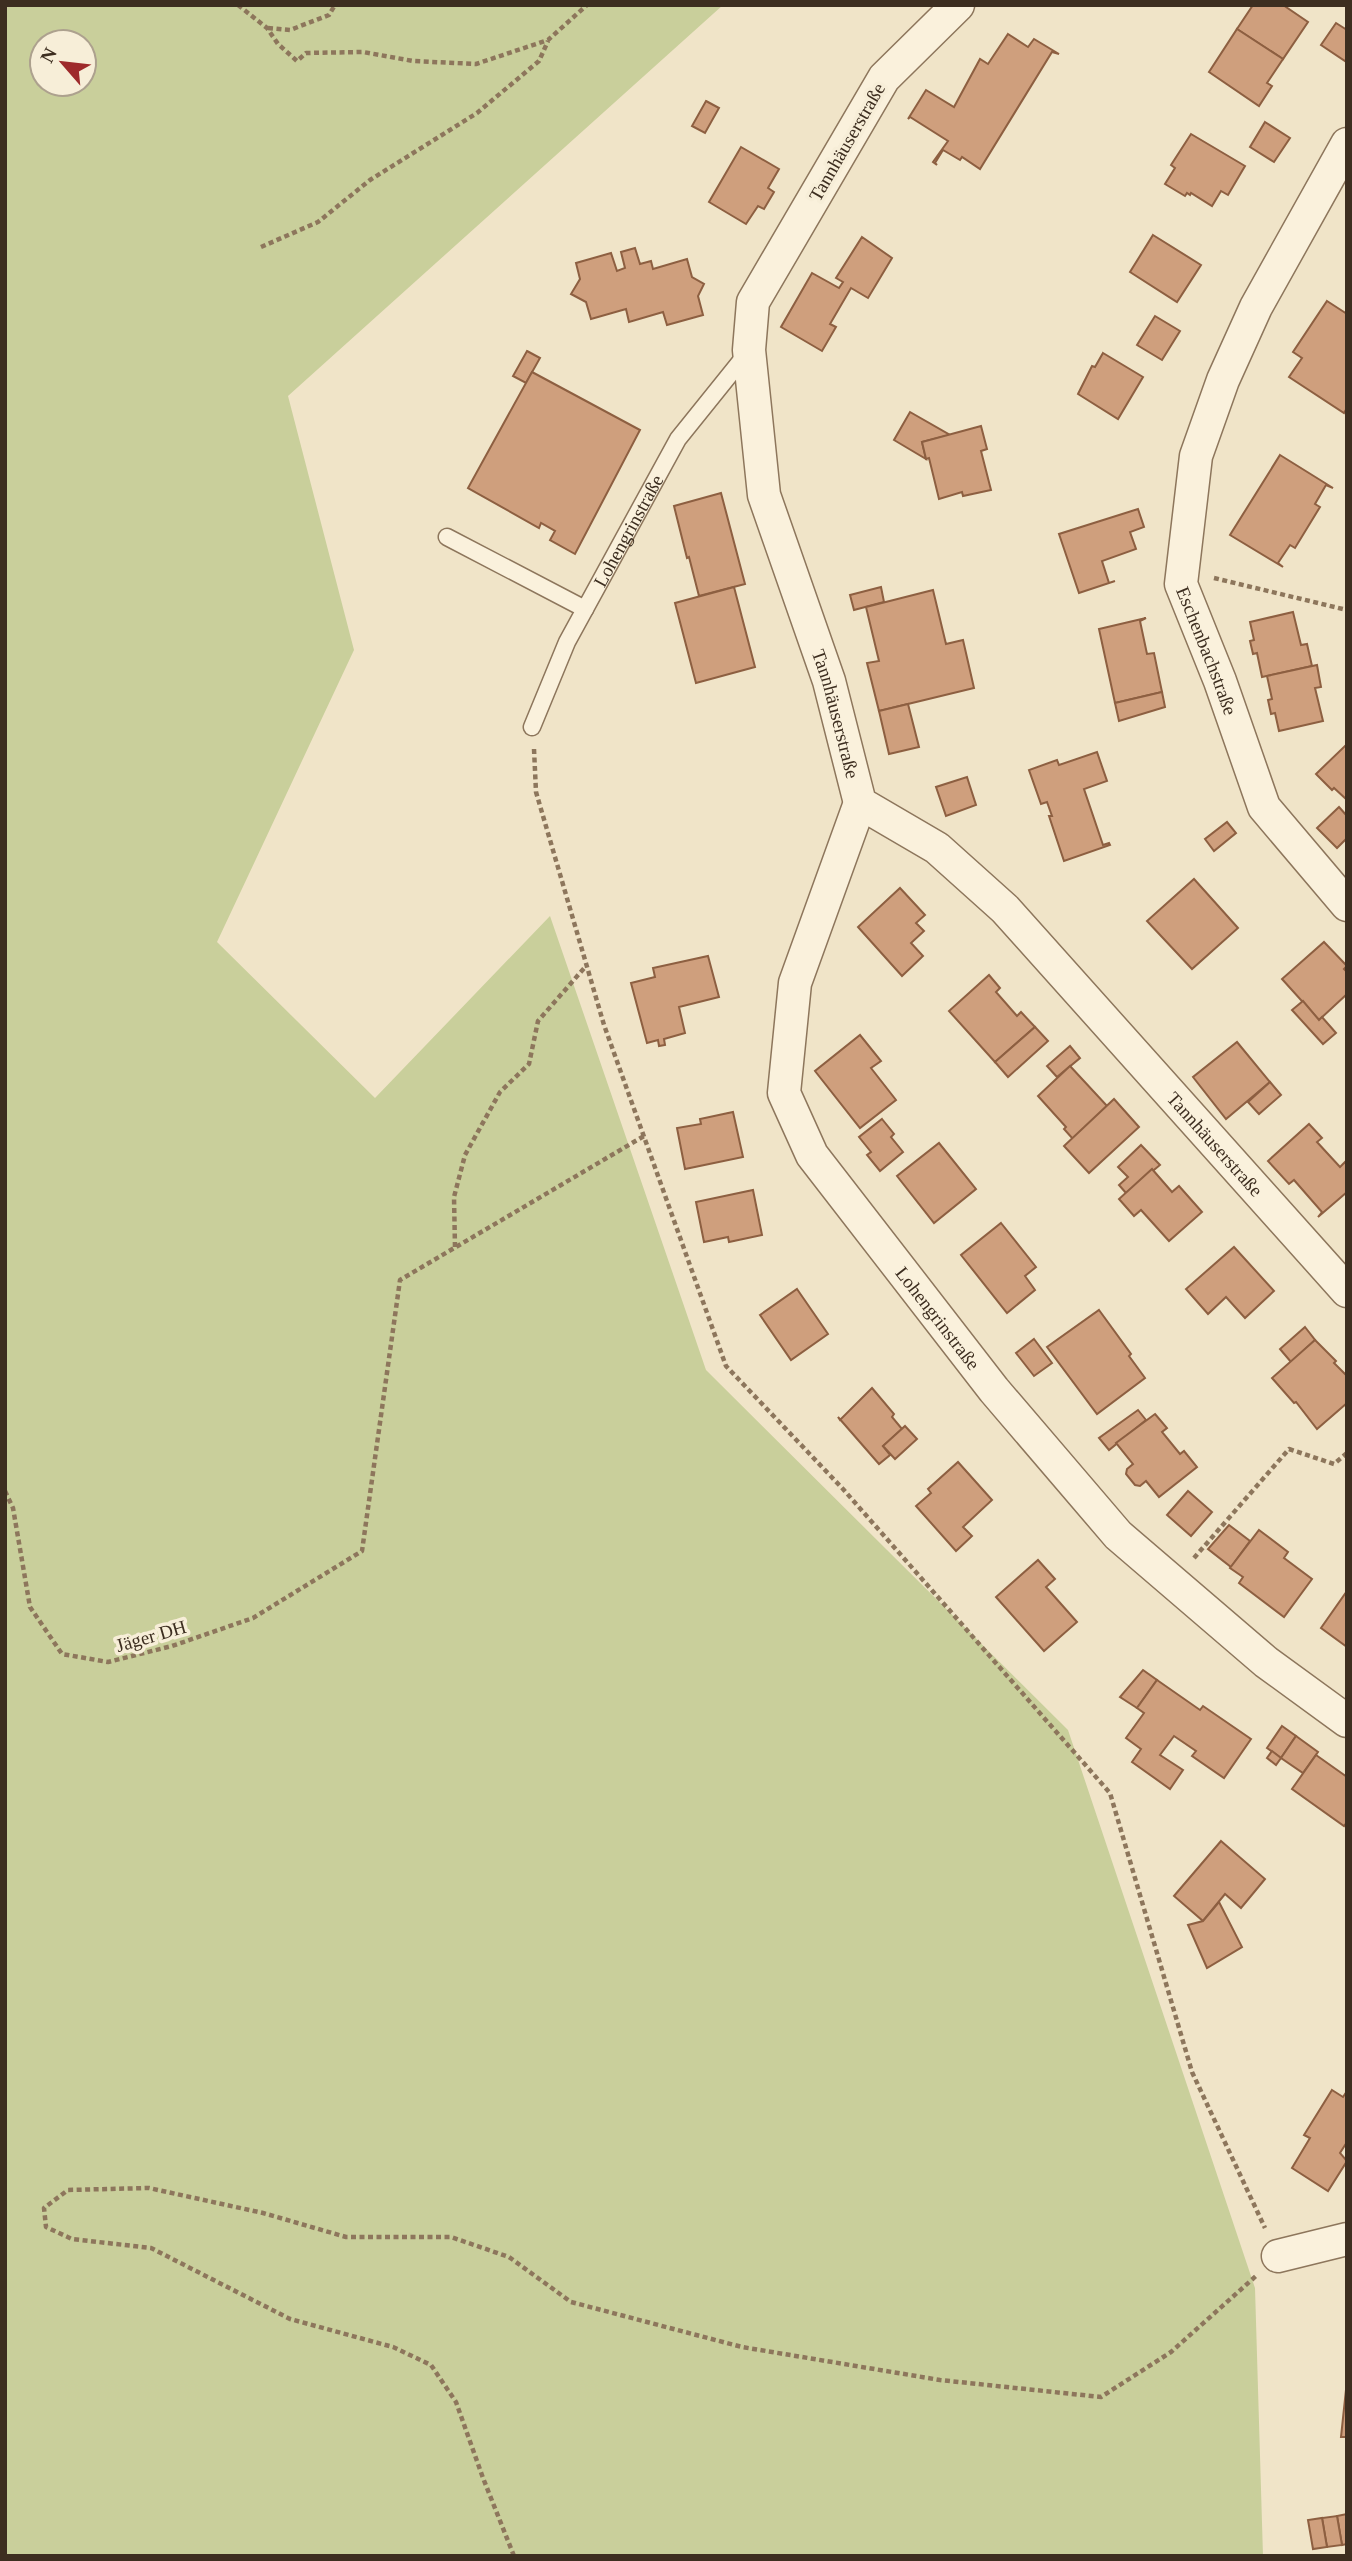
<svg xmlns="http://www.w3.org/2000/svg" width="1352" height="2561" font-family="'Times New Roman',serif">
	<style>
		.green { fill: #c9cf9b; fill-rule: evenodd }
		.building { fill: #cf9f7d; stroke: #8d5f41; stroke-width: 2 }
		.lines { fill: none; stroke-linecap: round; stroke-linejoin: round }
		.lane-casing { stroke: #8d765c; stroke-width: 19 }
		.street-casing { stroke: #8d765c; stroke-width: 35 }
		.path { stroke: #8d765c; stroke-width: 4.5; stroke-dasharray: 5 3.5; stroke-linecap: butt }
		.lane { stroke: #faf1dc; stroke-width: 16 }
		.street { stroke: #faf1dc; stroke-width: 32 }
		.labels { text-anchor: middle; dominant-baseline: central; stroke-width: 7; stroke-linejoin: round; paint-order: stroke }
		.street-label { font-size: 19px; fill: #3d2e20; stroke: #f7eed8 }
	</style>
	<rect width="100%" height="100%" fill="#f0e4c8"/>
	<!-- green -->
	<path class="green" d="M 5,5 L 723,5 L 288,396 L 354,650 L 217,942 L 375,1098 L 550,916 L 706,1370 L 1068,1730 L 1255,2288 L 1263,2556 L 5,2556 ZM 42,42 L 84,42 L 84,84 L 42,84 Z"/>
	<!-- building -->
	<g class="building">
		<polygon points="1253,5 1283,5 1308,22 1283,59 1237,29"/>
		<polygon points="1336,23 1347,30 1347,58 1345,61 1321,45"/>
		<polygon points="1237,29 1283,59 1267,83 1272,86 1259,106 1209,72"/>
		<polygon points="1008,34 1028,47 1034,39 1059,54 1052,52 980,169 962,157 960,160 943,150 935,163 937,165 933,162 948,141 910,117 908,119 926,90 954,107 980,59 988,64"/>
		<polygon points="706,101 719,108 705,133 692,126"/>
		<polygon points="1265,122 1290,138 1274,162 1250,147"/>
		<polygon points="1191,134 1245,166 1228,195 1221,191 1212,206 1191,193 1190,195 1187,193 1185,196 1165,184 1175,168 1171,165"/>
		<polygon points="741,147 779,169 768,188 774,192 764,209 758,206 746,224 709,202"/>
		<polygon points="1153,235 1201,265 1177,302 1130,272"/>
		<polygon points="862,237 892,258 868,298 851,288 830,324 836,327 822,351 781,327 812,273 839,288 843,282 836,278"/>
		<polygon points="635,248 640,264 651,261 653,269 687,259 692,277 704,284 698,296 703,315 667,325 663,312 629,322 626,309 591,319 586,302 571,294 580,279 576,263 611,253 617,271 625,268 621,252"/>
		<polygon points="1327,301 1347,314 1347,408 1344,413 1289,377 1302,358 1293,352"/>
		<polygon points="1155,316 1180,331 1162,360 1137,345"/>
		<polygon points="527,351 540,358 526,383 513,376"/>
		<polygon points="1103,353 1143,377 1118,419 1078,394 1092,366 1095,367"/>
		<polygon points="532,372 640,430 575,554 550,540 555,531 541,523 539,528 468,488"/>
		<polygon points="910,412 950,435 922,442 926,459 894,440"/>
		<polygon points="981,426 987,449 981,451 991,490 963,496 962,492 939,499 929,458 926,459 922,442"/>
		<polygon points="1280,455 1333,488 1326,485 1315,504 1320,507 1295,548 1290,545 1278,563 1283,567 1230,535"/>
		<polygon points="721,493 745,584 699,596 689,557 687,558 674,506"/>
		<polygon points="1138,509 1144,527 1130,532 1136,549 1102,561 1109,583 1115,581 1079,593 1059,534"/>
		<polygon points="734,587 755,667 696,683 675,603"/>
		<polygon points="881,587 884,602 854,610 850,595"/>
		<polygon points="933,590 946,644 963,640 974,688 879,711 867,663 879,661 866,607"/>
		<polygon points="1293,612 1301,645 1307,644 1312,666 1262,677 1257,653 1253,654 1250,641 1254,640 1250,622"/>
		<polygon points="1146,618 1140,621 1147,654 1154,653 1162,692 1115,703 1099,629"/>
		<polygon points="1317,665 1321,687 1315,688 1323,721 1279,731 1275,713 1271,714 1268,700 1272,699 1267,676"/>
		<polygon points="1162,692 1165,707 1119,721 1115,703"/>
		<polygon points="908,704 919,747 889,754 879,711"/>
		<polygon points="1347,744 1347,800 1334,788 1332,790 1316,774"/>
		<polygon points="1097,752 1107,781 1084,789 1103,845 1109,843 1110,845 1064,861 1049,816 1052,816 1047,802 1041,804 1029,770 1057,760 1059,765"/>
		<polygon points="967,777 976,805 946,816 936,787"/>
		<polygon points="1339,807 1347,816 1347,838 1337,848 1317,828"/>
		<polygon points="1227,822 1236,833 1214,851 1205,839"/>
		<polygon points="1194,879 1238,928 1192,969 1147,921"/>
		<polygon points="900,888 925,915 916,923 924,931 911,943 923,956 902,976 858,927"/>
		<polygon points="1324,942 1347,966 1344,969 1347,972 1347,994 1319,1020 1282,979"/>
		<polygon points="708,956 719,997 679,1007 685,1033 664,1039 665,1045 659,1046 658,1040 647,1043 631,983 655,977 653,968"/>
		<polygon points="989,975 1000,988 996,992 1017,1016 1021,1012 1035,1027 995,1062 949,1011"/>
		<polygon points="1303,1001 1319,1020 1322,1017 1336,1033 1323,1044 1292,1010"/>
		<polygon points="1035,1027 1048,1041 1008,1077 995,1062"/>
		<polygon points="860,1035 881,1061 871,1068 896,1100 860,1128 815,1071"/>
		<polygon points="1237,1042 1270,1082 1226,1119 1193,1077"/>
		<polygon points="1070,1046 1080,1058 1057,1077 1047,1066"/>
		<polygon points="1070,1066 1108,1107 1073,1139 1064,1129 1066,1127 1038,1096"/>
		<polygon points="1270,1082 1281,1095 1259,1114 1248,1102"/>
		<polygon points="1114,1099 1139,1127 1089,1173 1064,1146"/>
		<polygon points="733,1112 743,1157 685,1169 677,1128 701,1124 700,1119"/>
		<polygon points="882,1119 894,1134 891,1137 903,1152 880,1171 867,1155 871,1152 859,1137"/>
		<polygon points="1309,1124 1322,1138 1317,1142 1340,1167 1345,1162 1347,1166 1347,1192 1318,1217 1322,1212 1294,1180 1289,1184 1268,1161"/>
		<polygon points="939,1143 976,1189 934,1223 897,1176"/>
		<polygon points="1141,1145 1160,1165 1126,1193 1119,1185 1128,1177 1118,1167"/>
		<polygon points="1152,1169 1172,1192 1179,1186 1202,1212 1169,1241 1141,1210 1134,1216 1119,1199"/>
		<polygon points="753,1190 762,1235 729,1242 728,1237 704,1242 696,1202"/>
		<polygon points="1001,1223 1036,1267 1025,1276 1035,1290 1007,1313 961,1255"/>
		<polygon points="1234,1247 1274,1291 1245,1318 1226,1297 1208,1314 1186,1289"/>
		<polygon points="797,1289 828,1334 791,1360 760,1315"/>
		<polygon points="1099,1310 1131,1354 1129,1356 1145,1378 1097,1414 1047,1347"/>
		<polygon points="1305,1327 1315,1340 1291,1362 1280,1349"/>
		<polygon points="1034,1339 1052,1363 1034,1376 1016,1353"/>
		<polygon points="1315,1340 1336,1361 1334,1363 1347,1376 1347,1403 1317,1429 1296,1402 1294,1403 1272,1378"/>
		<polygon points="872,1388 894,1414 892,1417 902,1429 883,1446 890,1455 879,1464 838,1417 840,1420"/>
		<polygon points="1138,1410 1146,1420 1109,1450 1099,1438"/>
		<polygon points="1155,1414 1167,1428 1162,1432 1180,1454 1184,1451 1197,1467 1159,1497 1146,1481 1140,1486 1135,1485 1126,1474 1127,1469 1133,1464 1116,1443"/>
		<polygon points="905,1426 917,1439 895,1459 883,1446"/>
		<polygon points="958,1462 992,1500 963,1527 972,1536 956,1551 916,1506 931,1493 928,1489"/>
		<polygon points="1188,1491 1212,1512 1191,1536 1167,1515"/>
		<polygon points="1229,1525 1250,1541 1231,1567 1208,1549"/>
		<polygon points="1259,1530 1288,1552 1284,1558 1312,1579 1284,1617 1239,1583 1243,1577 1230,1568"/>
		<polygon points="1038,1560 1055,1579 1046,1587 1077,1622 1044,1651 996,1597"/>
		<polygon points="1347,1591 1347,1647 1321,1628"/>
		<polygon points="1143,1670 1157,1680 1137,1708 1120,1697"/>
		<polygon points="1157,1680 1200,1710 1203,1706 1251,1739 1224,1778 1192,1756 1196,1751 1174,1736 1160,1755 1183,1770 1170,1789 1132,1762 1141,1749 1126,1738 1144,1713 1137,1708"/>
		<polygon points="1282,1726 1296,1736 1281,1758 1267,1748"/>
		<polygon points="1296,1736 1318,1752 1303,1773 1281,1758"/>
		<polygon points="1272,1751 1281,1758 1276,1765 1267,1758"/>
		<polygon points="1316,1755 1347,1777 1347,1822 1344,1826 1292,1789"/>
		<polygon points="1221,1841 1265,1879 1241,1908 1225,1894 1203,1921 1174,1896"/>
		<polygon points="1219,1902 1242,1947 1207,1968 1188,1925 1203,1921"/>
		<polygon points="1332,2090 1343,2097 1347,2091 1347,2142 1340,2153 1347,2161 1328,2191 1292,2168 1310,2138 1304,2135"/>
		<polygon points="1347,2380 1347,2437 1341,2437"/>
		<polygon points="1347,2514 1347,2544 1342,2545 1337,2516"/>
		<polygon points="1337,2516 1342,2545 1327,2547 1322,2518"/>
		<polygon points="1322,2518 1327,2547 1313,2549 1308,2520"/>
	</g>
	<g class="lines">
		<!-- lane casing -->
		<g class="lane-casing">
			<g id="lane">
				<polyline points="447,537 585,609"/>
				<path id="s1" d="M 532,727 L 567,642 L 678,439 L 748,352"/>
			</g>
		</g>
		<!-- street casing -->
		<g class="street-casing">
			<g id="street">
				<path id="s2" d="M 958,5 L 884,78 L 753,302 L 749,350 L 764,495 L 829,681 L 860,803 L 937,848 L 1005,909 L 1347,1291"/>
				<path id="s3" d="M 1347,144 L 1256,307 L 1223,380 L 1196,456 L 1181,584 L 1220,681 L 1264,807 L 1347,905"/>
				<path id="s4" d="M 860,803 L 795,983 L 784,1093 L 812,1155 L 994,1390 L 1118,1535 L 1266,1662 L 1347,1721"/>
				<polyline points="1278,2256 1347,2239"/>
			</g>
		</g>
		<!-- path -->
		<g class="path">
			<polyline points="238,5 267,28 278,44 297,61 306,53 363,52 413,61 476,64 548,40 587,5"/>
			<polyline points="268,28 290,30 329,15 335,5"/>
			<polyline points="261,247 318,222 370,180 477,113 539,61 548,41"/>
			<polyline points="1214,578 1347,610"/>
			<polyline points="534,749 536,792 604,1025 726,1366 843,1489 1110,1793 1192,2072 1265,2228"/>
			<polyline points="455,1247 454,1197 465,1155 500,1092 529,1064 538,1021 586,966"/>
			<polyline points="5,1491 13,1508 30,1607 62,1654 108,1662 172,1646 253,1618 362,1551 400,1280 644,1136"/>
			<polyline points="1194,1558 1289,1449 1334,1464 1347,1453"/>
			<polyline points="514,2556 483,2478 456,2402 431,2365 393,2347 290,2319 151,2248 72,2239 46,2227 44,2208 68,2190 149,2188 263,2213 346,2237 451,2237 509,2257 571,2302 742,2347 940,2380 1101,2397 1171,2352 1256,2276"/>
		</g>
		<!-- lane -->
		<use href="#lane" class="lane"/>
		<!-- street -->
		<use href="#street" class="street"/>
	</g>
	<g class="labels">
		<!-- street labels -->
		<g class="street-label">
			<text transform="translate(847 142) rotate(-60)">Tannhäuserstraße</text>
			<text stroke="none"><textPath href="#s1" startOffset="219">Lohengrinstraße</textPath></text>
			<text stroke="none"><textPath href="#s3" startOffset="548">Eschenbachstraße</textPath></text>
			<text stroke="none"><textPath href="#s2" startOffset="788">Tannhäuserstraße</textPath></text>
			<text stroke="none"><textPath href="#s2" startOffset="1376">Tannhäuserstraße</textPath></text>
			<text stroke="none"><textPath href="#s4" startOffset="576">Lohengrinstraße</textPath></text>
			<text transform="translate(151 1636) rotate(-16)">Jäger DH</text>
		</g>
	</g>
	<!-- border -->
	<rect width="1352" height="2561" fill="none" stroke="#3d2e20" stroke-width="14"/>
	<!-- north arrow -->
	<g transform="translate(63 63) rotate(298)"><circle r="33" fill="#f7eed8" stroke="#ada18e" stroke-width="2"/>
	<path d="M0-5L12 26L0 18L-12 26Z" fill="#9e2a2b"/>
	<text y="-10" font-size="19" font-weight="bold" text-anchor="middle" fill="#3d2e20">N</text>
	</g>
</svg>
